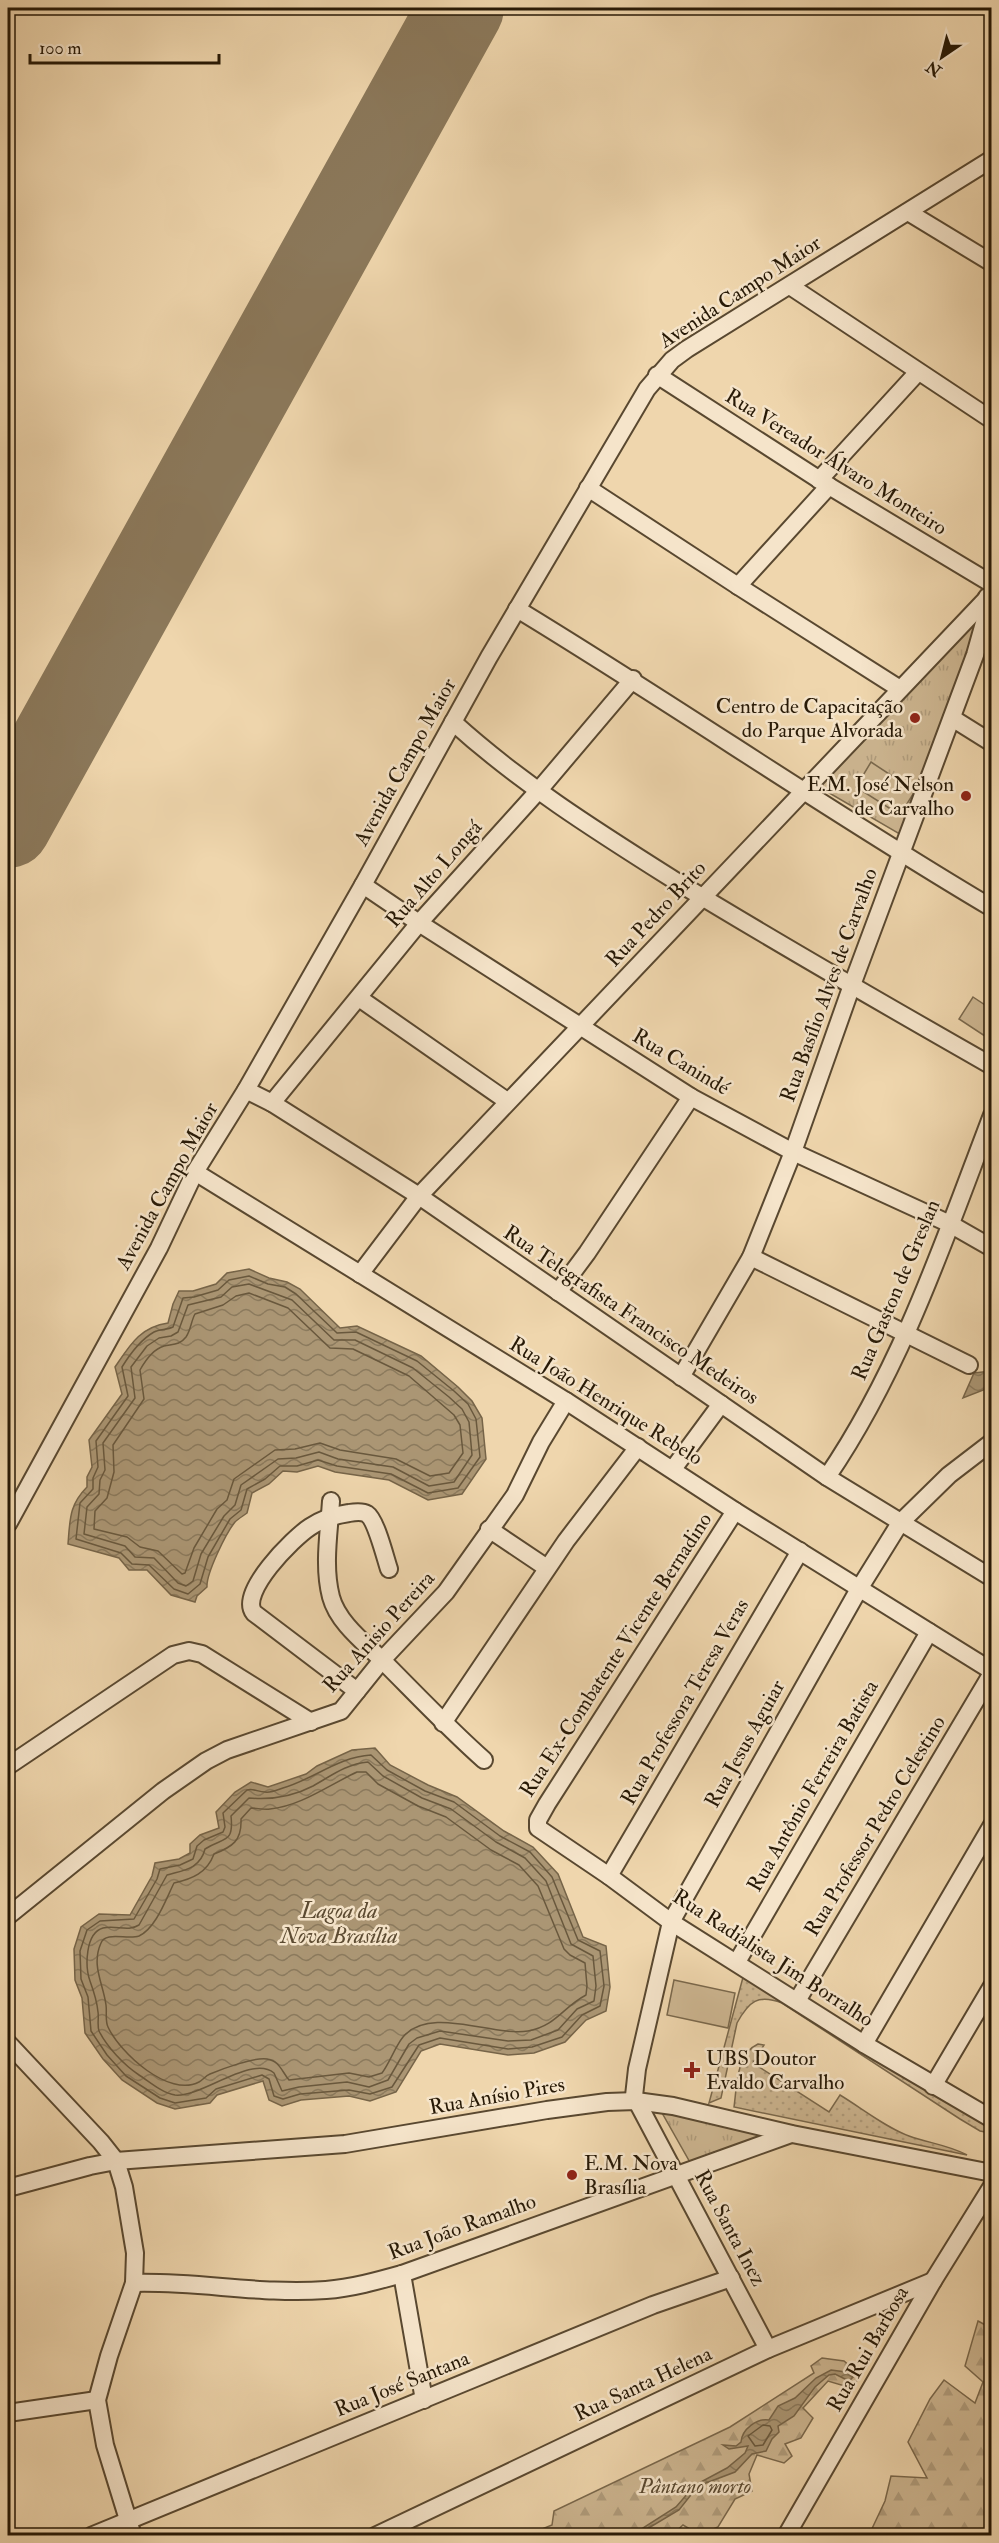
<svg xmlns="http://www.w3.org/2000/svg" width="999" height="2543" font-family="'IM FELL Double Pica',serif">
	<style>
		.grass { fill: url(#grass-dots); stroke: #7a684c; stroke-width: 1.5 }
		.forest { fill: url(#forest-firs); stroke: #7a684c; stroke-width: 1.5 }
		.park { fill: url(#park-tufts); stroke: #7a684c; stroke-width: 1.5 }
		.pitch { fill: #cdb691; stroke: #7a684c; stroke-width: 1.5 }
		.water { fill: url(#water-waves); stroke: #766448; stroke-width: 1.5 }
		.lines { fill: none; stroke-linecap: round; stroke-linejoin: round }
		.shore { stroke: #69583d; stroke-width: 1.5 }
		.runway { stroke: #8b785a; stroke-width: 86 }
		.minor-casing { stroke: #594830; stroke-width: 20 }
		.minor { stroke: #f5e4ca; stroke-width: 16 }
		.poi-dot { fill: #8f2418; stroke: #f5e4ca; stroke-width: 2 }
		.labels { text-anchor: middle; dominant-baseline: central; stroke-width: 5; stroke-linejoin: round; paint-order: stroke }
		.street-label { font-size: 21px; fill: #271906; stroke: #f5e4ca }
		.poi-label { font-size: 21px; fill: #271906; stroke: #f5e4ca; text-anchor: end }
		.park-label { font-size: 21px; font-style: italic; fill: #594830; stroke: #f5e4ca }
		.water-label { font-size: 22px; font-style: italic; fill: #5c4b32; stroke: #f5e4ca }
	</style>
	<defs>
		<pattern id="grass-dots" width="8" height="8" patternUnits="userSpaceOnUse" patternTransform="scale(1.5)"><rect width="8" height="8" fill="#cdb691"/><path d="M2 2h.1M6 6h.1" fill="none" stroke="#b09c7c" stroke-width="1.8" stroke-linecap="round"/></pattern>
		<pattern id="forest-firs" width="22" height="20" patternUnits="userSpaceOnUse" patternTransform="scale(1.5)"><rect width="22" height="20" fill="#cdb691"/><path d="M5 1l3.5 6h-7zM16 11l3.5 6h-7z" fill="#b09c7c"/></pattern>
		<pattern id="park-tufts" width="24" height="20" patternUnits="userSpaceOnUse" patternTransform="scale(1.5)"><rect width="24" height="20" fill="#cdb691"/><path d="M3 7l-1-3M5 7V3M7 7l1-3M15 17l-1-3M17 17v-4M19 17l1-3" fill="none" stroke="#b09c7c"/></pattern>
		<pattern id="water-waves" width="16" height="10" patternUnits="userSpaceOnUse" patternTransform="scale(1.5)"><rect width="16" height="10" fill="#ab9674"/><path d="M0 5q4-4 8 0t8 0" fill="none" stroke="#8b7a5d"/></pattern>
	</defs>
	<rect width="100%" height="100%" fill="#efd6ad"/>
	<filter id="stains"><feTurbulence type="fractalNoise" baseFrequency=".00333" numOctaves="4"/><feColorMatrix values="0 0 0 0 .2 0 0 0 0 .09 0 0 0 0 .02 0 0 0 .5 -.17"/></filter>
	<radialGradient id="worn" r=".72"><stop offset=".6" stop-color="#630" stop-opacity="0"/><stop offset="1" stop-color="#630" stop-opacity=".3"/></radialGradient>
	<!-- grass -->
	<g class="grass">
		<path d="M 745,1970 L 991,2120 L 991,2133 L 980,2131 L 960,2119 L 782,2003 C 758,1994 749,2001 737,2023 L 721,2098 L 709,2103 Z"/>
		<path d="M 758,2044 L 764,2045 L 753,2063 L 829,2112 L 840,2095 C 863,2109 885,2127 909,2136 C 928,2143 949,2145 967,2155 L 734,2107 C 737,2086 736,2054 758,2044 Z"/>
	</g>
	<!-- forest -->
	<g class="forest">
		<polygon points="978,2321 991,2328 991,2535 869,2535 885,2501 891,2476 927,2478 908,2442 930,2399 944,2380 975,2403 983,2382 965,2366"/>
		<polygon points="822,2358 844,2361 860,2375 855,2384 848,2387 828,2381 803,2408 813,2418 801,2438 785,2444 792,2456 784,2463 757,2455 749,2474 752,2491 735,2499 718,2527 700,2535 683,2525 672,2535 525,2536 552,2525 554,2511 730,2427 814,2373 811,2366"/>
	</g>
	<!-- park -->
	<g class="park">
		<polygon points="983,612 903,836 819,787"/>
		<polygon points="661,2111 766,2135 691,2164"/>
	</g>
	<!-- pitch -->
	<g class="pitch">
		<polygon points="871,762 915,791 900,815 856,787"/>
		<polygon points="973,997 991,1009 991,1040 959,1019"/>
		<polygon points="674,1980 735,1993 728,2028 667,2015"/>
	</g>
	<!-- water -->
	<g class="water">
		<path d="M 249,1269 L 269,1278 L 287,1282 L 300,1289 L 340,1328 L 357,1326 L 421,1356 L 458,1387 L 472,1401 L 482,1418 L 486,1459 L 462,1494 L 428,1500 L 389,1480 L 335,1472 L 318,1466 L 297,1472 L 283,1471 L 269,1484 L 252,1493 L 247,1513 C 243,1516 238,1519 235,1522 C 226,1533 206,1574 207,1587 L 197,1596 L 195,1602 L 171,1595 L 147,1570 L 129,1570 L 119,1558 L 68,1544 C 70,1520 69,1505 87,1487 L 87,1477 L 92,1467 L 89,1440 L 122,1394 L 115,1367 C 130,1345 140,1327 168,1323 L 173,1304 L 179,1291 L 193,1291 L 216,1284 L 227,1273 Z"/>
		<polygon points="991,1371 991,1387 963,1398 974,1373"/>
		<polygon points="375,1748 390,1765 428,1785 457,1797 504,1831 533,1847 558,1874 583,1937 606,1946 610,1987 606,2011 586,2020 565,2042 534,2053 508,2055 440,2044 421,2051 396,2092 370,2101 349,2096 301,2100 282,2106 269,2100 263,2081 217,2095 210,2103 175,2109 157,2103 122,2080 103,2059 85,2033 82,1998 75,1980 74,1949 81,1927 99,1914 130,1915 152,1876 155,1863 179,1859 190,1853 190,1844 200,1835 219,1828 216,1812 235,1792 251,1782 268,1787 306,1774 317,1766 352,1750"/>
		<path d="M 831,2370 L 846,2372 L 853,2377 L 849,2381 L 835,2374 L 829,2375 L 815,2387 L 794,2416 L 778,2426 L 779,2432 L 772,2439 L 766,2451 L 752,2454 L 735,2472 L 706,2483 L 694,2491 L 679,2510 L 637,2535 L 632,2535 L 676,2507 L 695,2485 L 727,2468 L 745,2453 L 748,2446 L 729,2449 L 723,2445 L 736,2446 L 741,2442 C 742,2429 757,2418 769,2420 L 778,2406 L 795,2398 L 816,2378 Z"/>
	</g>
	<g class="lines">
		<!-- shore -->
		<g class="shore">
			<path d="M 249,1276 L 268,1284 L 285,1287 L 296,1294 L 337,1333 L 356,1332 L 417,1361 L 454,1391 L 468,1404 L 476,1419 L 480,1457 L 458,1488 L 428,1493 L 391,1474 L 337,1466 L 318,1460 L 297,1466 L 280,1466 L 265,1479 L 247,1489 L 241,1510 L 230,1519 L 208,1557 L 200,1584 L 188,1594 L 174,1589 L 149,1565 L 132,1564 L 121,1553 L 76,1539 L 80,1503 L 93,1489 L 93,1478 L 98,1467 L 96,1441 L 128,1396 L 122,1367 C 130,1354 140,1340 154,1332 C 160,1329 167,1330 173,1327 L 183,1298 L 194,1297 L 218,1290 L 229,1280 Z"/>
			<polygon points="249,1284 292,1300 334,1340 355,1340 413,1368 449,1397 462,1409 469,1422 472,1455 454,1482 429,1486 393,1467 338,1459 319,1452 296,1458 278,1459 241,1485 235,1505 224,1516 201,1554 193,1581 186,1586 178,1583 154,1558 135,1557 125,1546 84,1534 87,1507 99,1494 100,1480 105,1470 103,1443 135,1398 131,1367 147,1346 159,1338 171,1336 178,1332 188,1305 221,1297 232,1287"/>
			<path d="M 249,1293 L 288,1308 L 330,1348 L 353,1349 L 409,1376 L 454,1415 L 460,1425 L 463,1453 L 449,1473 L 430,1476 L 396,1459 L 340,1450 L 320,1443 L 295,1449 L 275,1450 L 234,1479 L 227,1500 L 217,1509 L 194,1548 L 185,1573 L 182,1574 L 158,1551 L 140,1547 L 127,1537 L 94,1529 L 95,1511 L 107,1498 L 114,1472 L 113,1445 L 144,1399 L 140,1370 C 145,1361 154,1349 164,1346 C 173,1344 180,1345 186,1337 C 191,1330 191,1321 195,1314 L 223,1305 L 236,1296 Z"/>
			<path d="M 371,1755 L 387,1770 L 425,1791 L 454,1802 L 500,1836 L 530,1852 L 552,1877 L 578,1940 L 600,1951 L 604,1986 L 600,2006 L 582,2015 L 562,2037 L 532,2047 L 508,2049 L 440,2038 L 419,2045 L 392,2087 L 370,2094 L 349,2090 L 300,2094 L 283,2099 L 274,2096 L 269,2079 L 262,2075 L 216,2089 L 206,2098 L 175,2103 L 160,2098 L 126,2076 L 107,2055 L 91,2031 L 88,1997 L 81,1979 L 80,1951 L 87,1930 L 100,1921 L 134,1919 L 157,1879 L 160,1869 L 180,1865 L 193,1859 L 197,1846 L 204,1840 L 223,1832 L 225,1827 L 223,1813 L 247,1790 C 253,1788 258,1792 265,1792 C 271,1793 277,1790 283,1788 C 314,1779 338,1757 371,1755 Z"/>
			<path d="M 368,1762 L 383,1776 L 422,1798 L 451,1809 L 496,1842 L 525,1858 L 546,1881 L 571,1944 L 593,1956 L 596,1986 L 594,2001 L 577,2009 L 558,2030 L 531,2040 L 508,2041 L 440,2031 L 417,2038 L 409,2044 L 388,2080 L 369,2087 L 347,2082 L 299,2087 L 282,2091 L 274,2073 C 252,2054 201,2098 175,2095 C 162,2093 150,2082 139,2075 C 124,2065 107,2047 99,2031 C 97,2025 99,2018 98,2012 C 97,2001 94,1992 90,1981 C 85,1967 85,1933 103,1928 C 116,1925 128,1932 139,1925 L 167,1875 C 184,1870 200,1869 205,1849 C 224,1837 234,1844 231,1816 L 249,1798 C 272,1800 292,1797 313,1786 C 331,1776 346,1764 368,1762 Z"/>
			<path d="M 357,1772 L 366,1772 L 378,1784 L 418,1806 L 446,1817 L 491,1850 L 519,1865 L 538,1886 L 564,1949 L 570,1955 L 585,1963 L 587,1986 L 586,1995 C 563,2007 556,2026 528,2031 C 493,2037 430,2005 403,2037 C 395,2047 390,2062 382,2073 L 369,2077 L 349,2073 L 289,2080 C 282,2072 280,2061 267,2059 C 254,2057 222,2069 210,2074 C 205,2076 203,2080 199,2082 C 169,2098 120,2053 108,2027 C 105,2021 107,2012 106,2005 C 103,1983 91,1965 101,1943 C 105,1931 128,1940 139,1936 C 156,1928 166,1899 174,1883 C 192,1879 207,1873 214,1854 C 232,1847 242,1841 241,1819 L 251,1808 C 257,1808 264,1810 270,1809 C 301,1806 329,1785 357,1772 Z"/>
			<polygon points="763,2425 770,2426 772,2430 763,2445 755,2446 748,2436"/>
		</g>
		<!-- runway -->
		<polyline class="runway" points="8,825 461,8"/>
		<!-- minor casing -->
		<g class="minor-casing">
			<g id="minor">
				<polyline points="908,212 992,263"/>
				<polyline points="790,286 992,420"/>
				<polyline points="657,375 829,486 992,584"/>
				<polyline points="819,480 918,372"/>
				<polyline points="588,488 738,586 900,689"/>
				<polyline points="738,586 829,486"/>
				<path d="M 517,609 C 677,706 831,813 992,908"/>
				<polyline points="952,718 992,743"/>
				<path d="M 453,722 C 520,783 598,832 674,880 C 779,944 885,1005 992,1066"/>
				<polyline points="363,885 419,923 691,1097 793,1152 950,1224 992,1248"/>
				<polyline points="359,998 507,1101"/>
				<polyline points="246,1090 272,1103 419,1196 827,1477 992,1578"/>
				<polyline points="272,1103 419,923 539,790 633,679"/>
				<polyline points="195,1172 566,1401 735,1511 992,1671"/>
				<polyline points="751,1257 969,1365"/>
				<polyline points="360,1274 419,1196 992,593"/>
				<polyline points="558,1292 587,1253 691,1097"/>
				<polyline points="681,1377 751,1257 793,1152 852,985 975,655 986,616 987,597"/>
				<polyline points="673,1469 721,1404"/>
				<path d="M 827,1477 C 902,1367 945,1238 992,1115"/>
				<path d="M 331,1501 C 329,1533 323,1566 331,1597 C 338,1623 365,1643 383,1661 C 416,1694 449,1729 484,1760"/>
				<polyline points="735,1511 547,1804 538,1820 538,1828 609,1876 671,1922 864,2044 992,2119"/>
				<polyline points="8,1524 159,1248 195,1172 246,1090 363,885 489,657 647,389 672,360 687,349 992,159"/>
				<polyline points="489,1529 547,1568"/>
				<path d="M 357,1691 L 254,1613 C 238,1593 293,1538 310,1527 C 322,1519 335,1515 349,1513 C 355,1512 362,1511 367,1514 C 376,1520 385,1557 389,1569"/>
				<polyline points="443,1723 566,1541 638,1447"/>
				<polyline points="8,1766 173,1655 189,1651 202,1654 311,1722"/>
				<polyline points="609,1876 800,1551"/>
				<polyline points="8,1916 163,1791 206,1761 227,1750 341,1711 382,1660 446,1592 463,1568 515,1495 541,1442 566,1401"/>
				<polyline points="737,1962 929,1632"/>
				<polyline points="797,2001 992,1673"/>
				<polyline points="8,2043 101,2142 116,2161 124,2187 135,2253 134,2283 109,2356 97,2400 105,2445 133,2536"/>
				<polyline points="864,2044 992,1825"/>
				<polyline points="933,2086 992,1986"/>
				<polyline points="8,2188 90,2166 116,2161 345,2144 547,2110 607,2102 636,2101 673,2106 792,2134 992,2173"/>
				<polyline points="402,2274 424,2400"/>
				<path d="M 134,2283 C 198,2281 262,2295 326,2290 C 352,2288 377,2281 402,2274 L 791,2134"/>
				<polyline points="768,2349 634,2096 637,2069 671,1922 859,1589 900,1523 949,1475 992,1442"/>
				<polyline points="8,2413 97,2400"/>
				<polyline points="91,2536 653,2305 731,2278"/>
				<polyline points="375,2536 768,2349 933,2281"/>
				<polyline points="786,2536 933,2281 992,2186"/>
			</g>
		</g>
		<!-- minor -->
		<use href="#minor" class="minor"/>
	</g>
	<!-- markers -->
	<g class="poi-dot">
		<circle cx="915" cy="718" r="6"/>
		<circle cx="966" cy="796" r="6"/>
		<path d="M689 2061h6v6h6v6h-6v6h-6v-6h-6v-6h6z"/>
		<circle cx="572" cy="2175" r="6"/>
	</g>
	<g class="labels">
		<!-- street labels -->
		<g class="street-label">
			<text transform="translate(740 292) rotate(-33)">Avenida Campo Maior</text>
			<text transform="translate(836 462) rotate(32)">Rua Vereador Álvaro Monteiro</text>
			<text transform="translate(405 762) rotate(-61)">Avenida Campo Maior</text>
			<text transform="translate(434 874) rotate(-49)">Rua Alto Longá</text>
			<text transform="translate(656 914) rotate(-47)">Rua Pedro Brito</text>
			<text transform="translate(829 985) rotate(-70)">Rua Basílio Alves de Carvalho</text>
			<text transform="translate(681 1062) rotate(31)">Rua Canindé</text>
			<text transform="translate(167 1186) rotate(-61)">Avenida Campo Maior</text>
			<text transform="translate(896 1290) rotate(-67)">Rua Gaston de Greslan</text>
			<text transform="translate(631 1315) rotate(34)">Rua Telegrafista Francisco Medeiros</text>
			<text transform="translate(606 1401) rotate(32)">Rua João Henrique Rebelo</text>
			<text transform="translate(379 1632) rotate(-48)">Rua Anisio Pereira</text>
			<text transform="translate(616 1655) rotate(-57)">Rua Ex-Combatente Vicente Bernadino</text>
			<text transform="translate(685 1702) rotate(-60)">Rua Professora Teresa Veras</text>
			<text transform="translate(745 1744) rotate(-61)">Rua Jesus Aguiar</text>
			<text transform="translate(813 1786) rotate(-60)">Rua Antônio Ferreira Batista</text>
			<text transform="translate(875 1826) rotate(-59)">Rua Professor Pedro Celestino</text>
			<text transform="translate(773 1958) rotate(33)">Rua Radialista Jim Borralho</text>
			<text transform="translate(497 2096) rotate(-10)">Rua Anísio Pires</text>
			<text transform="translate(462 2227) rotate(-20)">Rua João Ramalho</text>
			<text transform="translate(730 2228) rotate(62)">Rua Santa Inez</text>
			<text transform="translate(868 2349) rotate(-60)">Rua Rui Barbosa</text>
			<text transform="translate(402 2384) rotate(-22)">Rua José Santana</text>
			<text transform="translate(643 2384) rotate(-25)">Rua Santa Helena</text>
		</g>
		<!-- poi labels -->
		<g class="poi-label">
			<text x="903" y="706">Centro de Capacitação<tspan x="903" dy="24">do Parque Alvorada</tspan></text>
			<text x="954" y="784">E.M. José Nelson<tspan x="954" dy="24">de Carvalho</tspan></text>
			<text x="706" y="2058" text-anchor="start">UBS Doutor<tspan x="706" dy="24">Evaldo Carvalho</tspan></text>
			<text x="584" y="2163" text-anchor="start">E.M. Nova<tspan x="584" dy="24">Brasília</tspan></text>
		</g>
		<!-- park labels -->
		<g class="park-label">
			<text x="695" y="2486">Pântano morto</text>
		</g>
		<!-- water labels -->
		<g class="water-label">
			<text x="339" y="1911">Lagoa da<tspan x="339" dy="25">Nova Brasília</tspan></text>
		</g>
	</g>
	<!-- margin -->
	<rect width="999" height="2543" fill="none" stroke="#efd6ad" stroke-width="30"/>
	<rect x="9" y="9" width="981" height="2525" fill="none" stroke="#271906" stroke-width="3"/>
	<rect x="15" y="15" width="969" height="2513" fill="none" stroke="#271906" stroke-width="1.5"/>
	<!-- north arrow -->
	<g transform="translate(942 57) rotate(215)" stroke="#f5e4ca" stroke-width="4.5" paint-order="stroke">
	<path d="M0-4.5L10 22L0 15L-10 22Z" fill="#271906"/>
	<text y="-9" font-size="16" font-weight="bold" text-anchor="middle" fill="#271906">N</text>
	</g>
	<!-- scale -->
	<path d="M30 54v9h189v-9" fill="none" stroke="#271906" stroke-width="3"/>
	<text x="39" y="54" font-size="18" fill="#271906" stroke="#f5e4ca" stroke-width="4.5" paint-order="stroke">100 m</text>
	<rect width="100%" height="100%" filter="url(#stains)"/>
	<rect width="100%" height="100%" fill="url(#worn)"/>
</svg>
